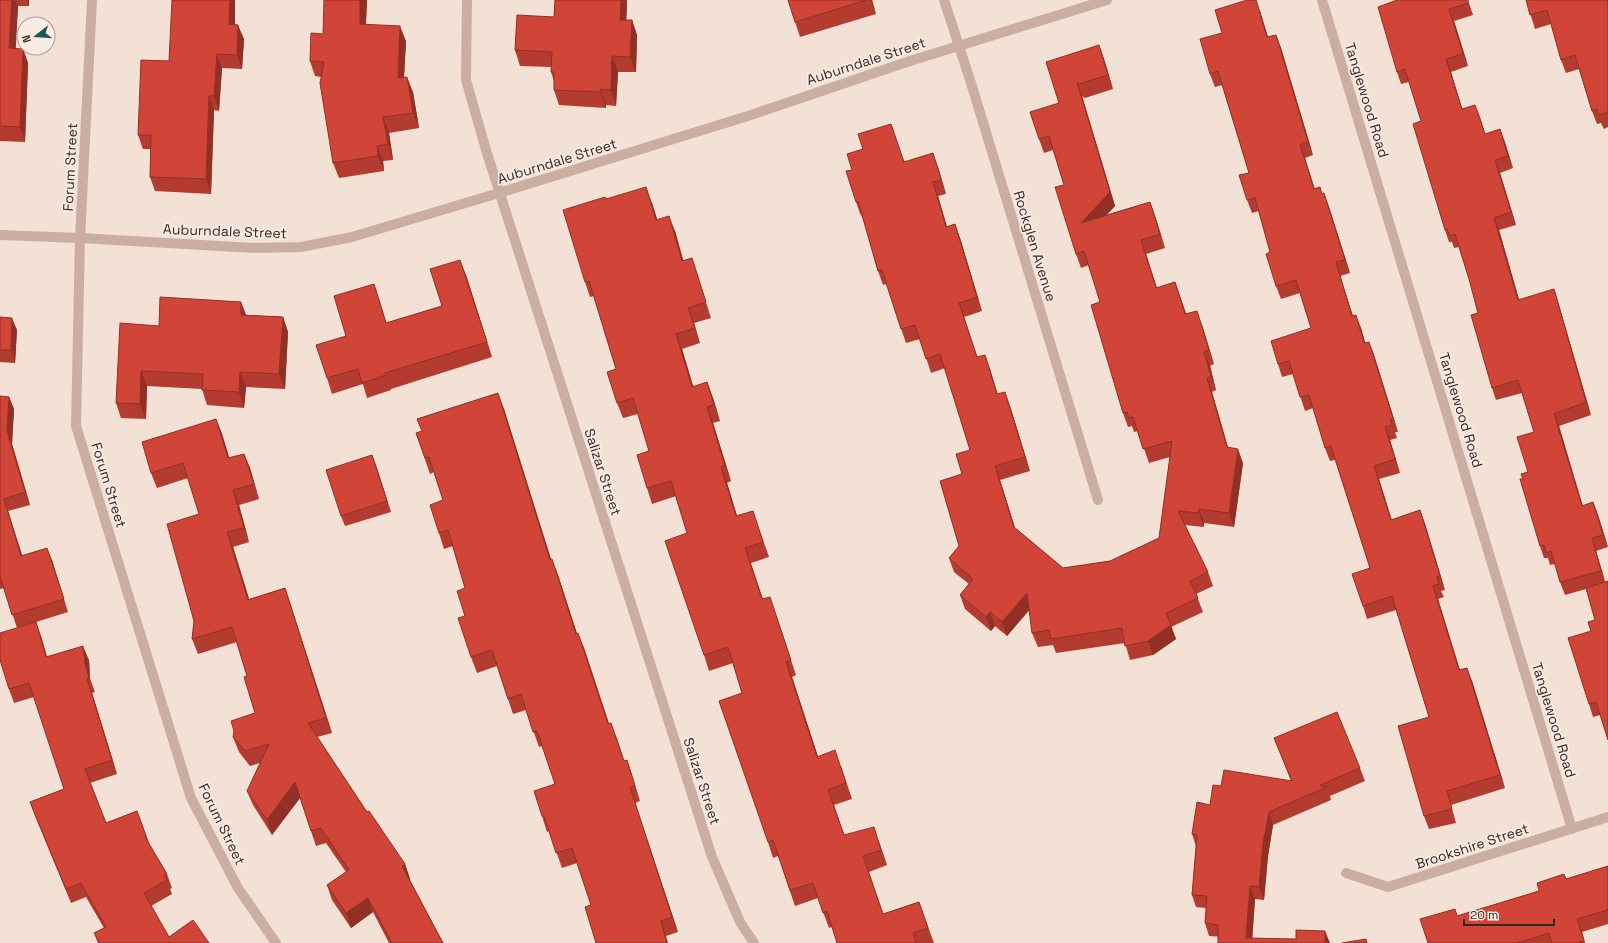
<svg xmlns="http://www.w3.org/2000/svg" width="1608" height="943" font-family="'Space Grotesk',sans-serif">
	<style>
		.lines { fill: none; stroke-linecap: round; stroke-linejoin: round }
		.minor { stroke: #cbaea2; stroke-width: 10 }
		.wall { fill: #b33b2f }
		.shaded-wall { fill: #923026 }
		.building { fill: #d04537; stroke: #923026 }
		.labels { text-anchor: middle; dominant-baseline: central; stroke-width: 3.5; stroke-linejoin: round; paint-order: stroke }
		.street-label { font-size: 14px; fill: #352825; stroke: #faece3 }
	</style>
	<rect width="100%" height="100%" fill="#f3e1d6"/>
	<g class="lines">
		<!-- minor -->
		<g class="minor">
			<polyline points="92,0 80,238 76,426 191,798 238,888 276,943"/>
			<polyline points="467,0 466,80 486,150 712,857 740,922 754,943"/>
			<polyline points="944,0 971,83 1098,500"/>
			<polyline points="1322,0 1572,829"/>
			<polyline points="0,235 80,238 254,248 301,247 352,237 499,193 751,115 910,61 1107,0"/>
			<polyline points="1346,873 1388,887 1608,817"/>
		</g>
	</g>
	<!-- wall -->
	<g class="wall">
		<polygon points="0,0 29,0 29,6 18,6 15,49 23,49 28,63 25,142 0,141"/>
		<polygon points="230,0 235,0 235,24 244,39 242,69 222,68 219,111 214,110 211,194 155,191 150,177 151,149 143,149 138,135 169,61"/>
		<polygon points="367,0 366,24 406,41 404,77 413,92 419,128 389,133 393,160 383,161 384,171 339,178 333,163 321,77 315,76 310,61"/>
		<polygon points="555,0 627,0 626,20 632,20 637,35 636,72 618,72 616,106 606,105 606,108 559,105 554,90 554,81 551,72 551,67 520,66 515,50 554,17"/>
		<polygon points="788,0 872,0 876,14 800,37"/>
		<polygon points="1397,0 1468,0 1473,15 1454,21 1468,66 1451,72 1462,109 1475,105 1485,134 1500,129 1513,168 1500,173 1516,225 1499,230 1519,300 1554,289 1558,302 1591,415 1559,426 1583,506 1593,502 1598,515 1608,547 1596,551 1605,582 1600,715 1593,717 1589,704 1591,631 1595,620 1586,589 1565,595 1560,582 1555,564 1550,565 1548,558 1544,558 1540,546 1523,479 1528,472 1534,432 1522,393 1496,400 1492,388 1478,313 1469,279 1459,247 1454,248 1452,242 1449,242 1445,230 1421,121 1409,82 1401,84 1397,72"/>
		<polygon points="1526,0 1608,0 1608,127 1604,129 1601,123 1597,124 1592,111 1579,69 1566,73 1561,60 1551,24 1535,29"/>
		<polygon points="1260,11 1268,37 1276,35 1281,48 1313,155 1305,158 1314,189 1320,187 1322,194 1329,207 1350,273 1340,276 1353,316 1361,328 1365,343 1369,342 1374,355 1398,432 1395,432 1397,438 1390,440 1400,473 1379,479 1391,520 1420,510 1425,524 1445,590 1441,591 1444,597 1438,599 1460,670 1472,681 1505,788 1451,805 1456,823 1429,829 1424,816 1429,717 1396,610 1367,619 1363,606 1370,568 1335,460 1330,461 1325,448 1313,408 1305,411 1293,374 1282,377 1278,364 1311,328 1300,293 1281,299 1276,286 1270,252 1259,211 1252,213 1247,200 1249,173 1222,85 1215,87 1210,74 1222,33"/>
		<polygon points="1099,45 1104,59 1113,89 1085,98 1082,96 1115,206 1106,215 1150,202 1155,216 1165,248 1146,254 1157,288 1175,282 1186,314 1202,325 1214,364 1210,366 1216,390 1212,392 1228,448 1243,463 1234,527 1204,523 1204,527 1185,525 1208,572 1213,586 1196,594 1203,612 1171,627 1176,639 1153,655 1130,660 1125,643 1056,653 1053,645 1038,647 1032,633 1029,610 1007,636 995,626 991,631 965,609 960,595 969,584 954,572 949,558 959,546 962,474 970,450 945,368 931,373 920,339 906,343 886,284 883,285 878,271 862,215 861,216 856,202 852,170 863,149 891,124 904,162 938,167 946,194 938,196 947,227 955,224 960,238 982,311 964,317 977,357 990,369 997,394 1010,406 1030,471 1000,480 1015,528 1063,568 1110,561 1159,538 1170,457 1149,463 1138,431 1134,432 1132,426 1128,427 1123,413 1100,302 1089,265 1081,268 1076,254 1064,185 1053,150 1044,153 1039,139 1059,103"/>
		<polygon points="606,199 652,203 657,219 675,231 683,261 692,258 711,318 694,323 700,343 682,349 693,387 707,382 713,398 720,421 713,423 731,481 727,483 737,516 753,511 769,557 751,563 763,599 775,612 796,675 792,677 818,757 841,766 852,799 834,805 844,835 879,842 887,865 869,872 883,914 919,902 934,943 837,943 832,927 829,928 818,898 795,906 778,856 773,858 768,842 742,693 733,663 709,671 704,655 687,533 676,496 652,504 647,488 649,451 638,414 623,418 617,403 616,369 594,296 590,297 585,282"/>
		<polygon points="466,275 492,357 391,389 391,390 367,398 363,384 332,394 327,378 346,336 379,299 386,323 442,306"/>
		<polygon points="246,315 283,317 288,332 285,389 246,387 244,408 207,405 202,389 147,386 146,419 121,418 116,403 159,326"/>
		<polygon points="0,317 17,330 15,363 0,362"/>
		<polygon points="0,396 9,397 14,409 12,444 30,505 8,511 22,555 52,560 68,612 17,628 4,588 0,589"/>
		<polygon points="504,409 551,560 558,575 577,634 584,648 609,724 617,738 624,761 627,760 640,801 635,803 678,932 666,936 591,905 577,863 562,868 549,831 547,832 542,816 555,784 542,746 539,747 526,710 513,714 497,666 477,673 471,657 465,616 465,588 453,546 444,549 439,533 443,500 434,472 430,474 416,433"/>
		<polygon points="216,419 222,434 229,458 244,454 250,468 259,499 239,505 249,542 233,547 249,599 285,588 290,603 332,733 317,737 367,812 405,864 410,879 410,880 443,943 389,943 373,912 351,928 332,900 327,885 346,872 326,843 316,846 311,831 300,797 272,835 253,805 247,791 260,763 250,766 239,752 233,737 255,713 247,676 237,642 198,654 192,639 194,621 199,514 188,478 157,488 151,473"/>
		<polygon points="372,455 391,512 345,526 341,516"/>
		<polygon points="41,636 47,657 89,660 90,678 95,692 92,693 117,774 90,783 106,823 137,811 150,845 167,874 172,888 170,889 172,894 151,906 169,937 209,943 98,943 94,933 104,928 86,897 71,903 35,816 30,802 64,789 34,697 14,703 9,689"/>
		<polygon points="1274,738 1360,768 1365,781 1330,796 1331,800 1273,825 1268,856 1264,900 1255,899 1252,938 1330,943 1209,936 1205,923 1206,908 1196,907 1192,895 1196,846 1192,834 1221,786 1291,781"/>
		<polygon points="1608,866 1608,924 1582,932 1585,943 1428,943 1457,916 1539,891 1566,879"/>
	</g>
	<!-- shaded-wall -->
	<g class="shaded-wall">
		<polygon points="12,0 15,0 18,6 15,63 9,48"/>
		<polygon points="27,0 29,0 29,6"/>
		<polygon points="230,0 235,0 235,38 229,24"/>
		<polygon points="360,0 367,0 365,39 360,24"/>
		<polygon points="621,0 627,0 626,35 620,20"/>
		<polygon points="871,0 872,0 876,14"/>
		<polygon points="1256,0 1260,11 1272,51 1267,37"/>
		<polygon points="1449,9 1454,21 1468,66 1463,54"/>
		<polygon points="632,20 637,35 636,72 630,57"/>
		<polygon points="238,25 244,39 242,69 237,55"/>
		<polygon points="400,26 406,41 403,94 398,78"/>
		<polygon points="1276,35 1281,48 1313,155 1308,142"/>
		<polygon points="1099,45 1104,59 1113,89 1108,75"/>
		<polygon points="23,49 28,63 25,142 20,127"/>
		<polygon points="217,54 222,68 219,111 214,96"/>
		<polygon points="612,56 618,72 616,106 611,90"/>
		<polygon points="1446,59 1451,72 1466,122 1462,109"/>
		<polygon points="407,77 413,92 419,128 413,113"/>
		<polygon points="1077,82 1082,96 1115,206 1086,237 1081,223"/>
		<polygon points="600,89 606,105 606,108 600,92"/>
		<polygon points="209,96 214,110 211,194 206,179"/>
		<polygon points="1475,105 1480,117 1489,147 1485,134"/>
		<polygon points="383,117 389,133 393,160 388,144"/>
		<polygon points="1500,129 1505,142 1513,168 1508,156"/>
		<polygon points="1300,145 1305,158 1319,202 1314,189"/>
		<polygon points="377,146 383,161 384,171 378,156"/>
		<polygon points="933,153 938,167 946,194 941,180"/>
		<polygon points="1495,160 1500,173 1516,225 1511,212"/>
		<polygon points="933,182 938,196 951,241 946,227"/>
		<polygon points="646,187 652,203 662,235 656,220"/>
		<polygon points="1324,193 1329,207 1350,273 1345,260"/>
		<polygon points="1150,202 1155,216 1165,248 1160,234"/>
		<polygon points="669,216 675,231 688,277 682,261"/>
		<polygon points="1494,218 1499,230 1523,313 1518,300"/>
		<polygon points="955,224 960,238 982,311 977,297"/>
		<polygon points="1141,240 1146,254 1161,302 1156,288"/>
		<polygon points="460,260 466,275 492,357 487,342"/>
		<polygon points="1336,262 1340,276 1357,329 1352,316"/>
		<polygon points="1175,282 1180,296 1191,328 1185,314"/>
		<polygon points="374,284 379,299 391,338 386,323"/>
		<polygon points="1554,289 1558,302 1591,415 1586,402"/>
		<polygon points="241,302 247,317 241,315"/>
		<polygon points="959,303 964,317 982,371 977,357"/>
		<polygon points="688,308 694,323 700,343 695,328"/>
		<polygon points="1197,311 1202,325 1214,364 1209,350"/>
		<polygon points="1356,315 1361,328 1369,356 1364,343"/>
		<polygon points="283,317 288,332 285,389 279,374"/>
		<polygon points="12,318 17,330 15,363 11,350"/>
		<polygon points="676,334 682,349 698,402 692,387"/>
		<polygon points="1369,342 1374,355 1398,432 1393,418"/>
		<polygon points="1204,352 1210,366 1216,390 1211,376"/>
		<polygon points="985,355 990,369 1002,408 997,394"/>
		<polygon points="141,371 147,386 146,419 140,404"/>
		<polygon points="240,372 246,387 244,408 239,392"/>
		<polygon points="1207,378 1212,392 1232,461 1227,447"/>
		<polygon points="707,382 713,398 720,421 714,405"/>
		<polygon points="1005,392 1010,406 1030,471 1025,457"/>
		<polygon points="498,393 504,409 556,575 550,560"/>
		<polygon points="9,397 14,409 12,444 30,505 25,492 7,431"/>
		<polygon points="707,407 713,423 731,481 725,466"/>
		<polygon points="1554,414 1559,426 1586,519 1582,506"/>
		<polygon points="216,419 222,434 234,473 228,458"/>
		<polygon points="1385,427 1390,440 1400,473 1395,459"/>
		<polygon points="1238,449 1243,463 1234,527 1229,513"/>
		<polygon points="244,454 250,468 259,499"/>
		<polygon points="372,455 376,465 391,512 387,501"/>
		<polygon points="995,466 1000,480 1019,541 1014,527"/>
		<polygon points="1374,466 1379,479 1396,533 1391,520"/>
		<polygon points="721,467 727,483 742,532 736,516"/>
		<polygon points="233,490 239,505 249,542 244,528"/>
		<polygon points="4,499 8,511 26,568 21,556"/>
		<polygon points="1593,502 1598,515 1608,547 1603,535"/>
		<polygon points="1199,509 1204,523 1204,527 1199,513"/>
		<polygon points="1420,510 1425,524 1445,590 1440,576"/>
		<polygon points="227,532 233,547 254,615 248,600"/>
		<polygon points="1592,538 1596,551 1606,584 1601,571"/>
		<polygon points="47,548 52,560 68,612 64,599"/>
		<polygon points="552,559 558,575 582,649 576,634"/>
		<polygon points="1433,586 1438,599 1464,684 1459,670"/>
		<polygon points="285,588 290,603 332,733 326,718"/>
		<polygon points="1027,593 1032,607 1007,636 1002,622"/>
		<polygon points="990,612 995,626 991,631 986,617"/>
		<polygon points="36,622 41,636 51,671 46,657"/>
		<polygon points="1171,625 1176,639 1153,655 1148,641"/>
		<polygon points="578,633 584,648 614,739 608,724"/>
		<polygon points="83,646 89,660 90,678 95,692 85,664"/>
		<polygon points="786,662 792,677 823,772 817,757"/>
		<polygon points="1467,668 1472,681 1505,788 1500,775"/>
		<polygon points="87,679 92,693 117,774 112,760"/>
		<polygon points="627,760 632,775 640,801 635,786"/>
		<polygon points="295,782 301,797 272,835 267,820"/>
		<polygon points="630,787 635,803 678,932 672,917"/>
		<polygon points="1269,812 1273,825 1268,856 1264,900 1259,887 1263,844"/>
		<polygon points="874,827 879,842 887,865 881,850"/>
		<polygon points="405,864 410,879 408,881 402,866"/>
		<polygon points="1250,886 1255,899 1252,943 1246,938"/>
		<polygon points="368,898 373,912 351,928 346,913"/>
		<polygon points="1577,919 1582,932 1585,943 1584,941"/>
		<polygon points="661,921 666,936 668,943 667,943"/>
		<polygon points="1325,931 1330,943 1325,943"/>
	</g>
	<!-- building -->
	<g class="building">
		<polygon points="0,0 12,0 9,48 23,49 20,127 0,126"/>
		<polygon points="172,0 230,0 229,24 238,25 237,55 217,54 214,96 209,96 206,179 150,177 151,135 138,135 141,60 169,61"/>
		<polygon points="324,0 360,0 360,24 400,26 398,78 407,77 413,113 383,117 388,144 377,146 378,156 333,163 320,83 324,62 310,61 311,33 323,34"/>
		<polygon points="555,0 621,0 620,20 632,20 630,57 612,56 611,90 600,89 600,92 554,90 554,72 551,72 552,52 515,50 517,15 554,17"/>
		<polygon points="788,0 867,0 795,22"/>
		<polygon points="1247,0 1256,0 1267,37 1276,35 1308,142 1300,145 1314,189 1320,187 1322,194 1324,193 1345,260 1336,262 1352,316 1356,315 1364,343 1369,342 1393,418 1390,419 1392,425 1385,427 1395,459 1374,466 1391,520 1420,510 1440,576 1437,577 1439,584 1433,586 1459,670 1467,668 1500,775 1447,791 1452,809 1424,816 1398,726 1429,717 1392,596 1363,606 1352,574 1370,568 1331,446 1325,448 1309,395 1300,397 1289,361 1278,364 1271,341 1311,328 1296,280 1276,286 1266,254 1270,252 1255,198 1247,200 1239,175 1249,173 1218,71 1210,74 1200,39 1222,33 1215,10"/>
		<polygon points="1397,0 1468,0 1468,3 1449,9 1463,54 1446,59 1462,109 1475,105 1485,134 1500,129 1508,156 1495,160 1511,212 1494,218 1518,300 1554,289 1586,402 1554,414 1582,506 1593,502 1603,535 1592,538 1601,571 1560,582 1551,551 1546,553 1544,545 1540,546 1520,479 1523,479 1521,474 1528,472 1517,437 1534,432 1518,380 1492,388 1471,315 1478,313 1469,279 1455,234 1450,236 1447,229 1445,230 1413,124 1421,121 1405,69 1397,72 1378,7"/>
		<polygon points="1526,0 1607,0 1608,4 1608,112 1599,115 1597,109 1592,111 1575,55 1561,60 1547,10 1530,15"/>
		<polygon points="1099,45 1108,75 1079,84 1077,82 1110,192 1081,223 1150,202 1160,234 1141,240 1156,288 1175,282 1185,314 1197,311 1209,350 1204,352 1211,376 1207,378 1227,447 1238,449 1229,513 1199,509 1199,513 1178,511 1208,572 1190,581 1198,598 1166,613 1171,625 1148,641 1125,646 1122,628 1051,639 1049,630 1032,633 1027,593 1002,622 990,612 986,617 960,595 973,579 949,558 959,546 940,481 962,474 956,454 970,450 940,354 926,359 915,325 901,329 882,270 878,271 858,201 856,202 846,171 852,170 847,154 863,149 858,134 891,124 904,162 933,153 941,180 933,182 946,227 955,224 977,297 959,303 977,357 985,355 997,394 1005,392 1025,457 995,466 1014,527 1063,568 1110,561 1159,538 1172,441 1143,449 1133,417 1129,418 1127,412 1123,413 1091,305 1100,302 1084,251 1076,254 1055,187 1064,185 1049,136 1039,139 1030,112 1059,103 1046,62"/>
		<polygon points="646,187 656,220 669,216 682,261 692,258 706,302 688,308 695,328 676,334 692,387 707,382 714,405 707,407 725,466 721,467 736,516 753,511 763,542 745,548 762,599 770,597 791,660 786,662 817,757 835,750 846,783 828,790 844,835 874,827 881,850 863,856 883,914 919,902 928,928 913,933 916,943 837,943 827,911 823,913 813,883 790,890 773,840 768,842 719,701 742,693 728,647 704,655 665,541 687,533 671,481 647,488 637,455 649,451 633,398 617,403 607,372 616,369 589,281 585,282 563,210 605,197 606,199"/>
		<polygon points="460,260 487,342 385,373 386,375 362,383 358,369 327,378 316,345 346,336 334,296 374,284 386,323 442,306 430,269"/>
		<polygon points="160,297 241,302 241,315 283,317 279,374 240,372 239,392 202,390 203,374 141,371 140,404 116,403 120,323 159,326"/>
		<polygon points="0,317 12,318 11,350 0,350"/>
		<polygon points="498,393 550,560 552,559 576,634 578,633 608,724 611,723 624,761 627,760 635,786 630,787 672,917 661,921 667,943 596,943 585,907 591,905 572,848 556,853 544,816 542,816 534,791 555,784 537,731 533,732 521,694 508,699 492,650 471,657 458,618 465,616 457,591 465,588 448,530 439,533 430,505 443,500 429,457 425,458 416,433 422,431 417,419"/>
		<polygon points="0,396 9,397 7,431 25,492 4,499 21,556 47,548 64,599 12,615 0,576"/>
		<polygon points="216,419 228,458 244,454 254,484 233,490 244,528 227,532 248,600 285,588 326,718 308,723 367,812 369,811 405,864 402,866 443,943 392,943 368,898 346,913 327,885 349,870 321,828 311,831 295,782 267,820 247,791 269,744 245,751 233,737 234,731 231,721 255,713 244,677 247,676 232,627 192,639 194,621 167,524 199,514 183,463 151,473 142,442"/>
		<polygon points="372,455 387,501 341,516 326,470"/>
		<polygon points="1608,581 1608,740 1596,702 1589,704 1568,638 1591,631 1588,622 1595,620 1586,588"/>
		<polygon points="36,622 46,657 83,646 85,664 89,678 87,679 112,760 85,769 106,823 137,811 146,836 145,837 167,874 164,875 167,880 144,893 169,937 193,920 209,943 100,943 94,933 106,927 81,883 66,889 30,802 64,789 29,683 9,689 0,660 0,633"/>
		<polygon points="1337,712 1360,768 1320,785 1321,786 1327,787 1269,812 1263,844 1259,887 1250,886 1246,938 1296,939 1296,930 1325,931 1325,943 1218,943 1218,925 1205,923 1207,896 1192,895 1197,835 1192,834 1197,802 1210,805 1213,785 1221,786 1224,770 1292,781 1274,738"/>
		<polygon points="1608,866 1608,910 1577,919 1584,941 1576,943 1552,943 1549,933 1517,943 1428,943 1420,919 1455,909 1457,916 1539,891 1537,883 1564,874 1566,879"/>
		<polygon points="1366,939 1367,943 1342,943"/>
	</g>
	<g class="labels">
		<!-- street labels -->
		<g class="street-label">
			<text transform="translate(866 61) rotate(-18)">Auburndale Street</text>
			<text transform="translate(1367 100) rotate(73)">Tanglewood Road</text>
			<text transform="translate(557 161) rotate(-17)">Auburndale Street</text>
			<text transform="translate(70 167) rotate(-87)">Forum Street</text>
			<text transform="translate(225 231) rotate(2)">Auburndale Street</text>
			<text transform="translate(1035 246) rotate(73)">Rockglen Avenue</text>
			<text transform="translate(1461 410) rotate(73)">Tanglewood Road</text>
			<text transform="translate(603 472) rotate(72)">Salizar Street</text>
			<text transform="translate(109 485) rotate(73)">Forum Street</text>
			<text transform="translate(1554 720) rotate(73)">Tanglewood Road</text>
			<text transform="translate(702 781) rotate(72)">Salizar Street</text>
			<text transform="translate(222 824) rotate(64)">Forum Street</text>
			<text transform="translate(1472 846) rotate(-18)">Brookshire Street</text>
		</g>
	</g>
	<!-- north arrow -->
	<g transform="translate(36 36) rotate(253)"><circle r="19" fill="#faece3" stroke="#ab9e97"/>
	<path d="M0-3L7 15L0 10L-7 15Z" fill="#175a54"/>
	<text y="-6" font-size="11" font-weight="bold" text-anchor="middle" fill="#352825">N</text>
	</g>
	<!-- scale -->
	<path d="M1464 919v6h90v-6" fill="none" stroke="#352825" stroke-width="2"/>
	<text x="1470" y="919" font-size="12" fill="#352825" stroke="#faece3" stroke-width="3" paint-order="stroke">20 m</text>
</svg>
